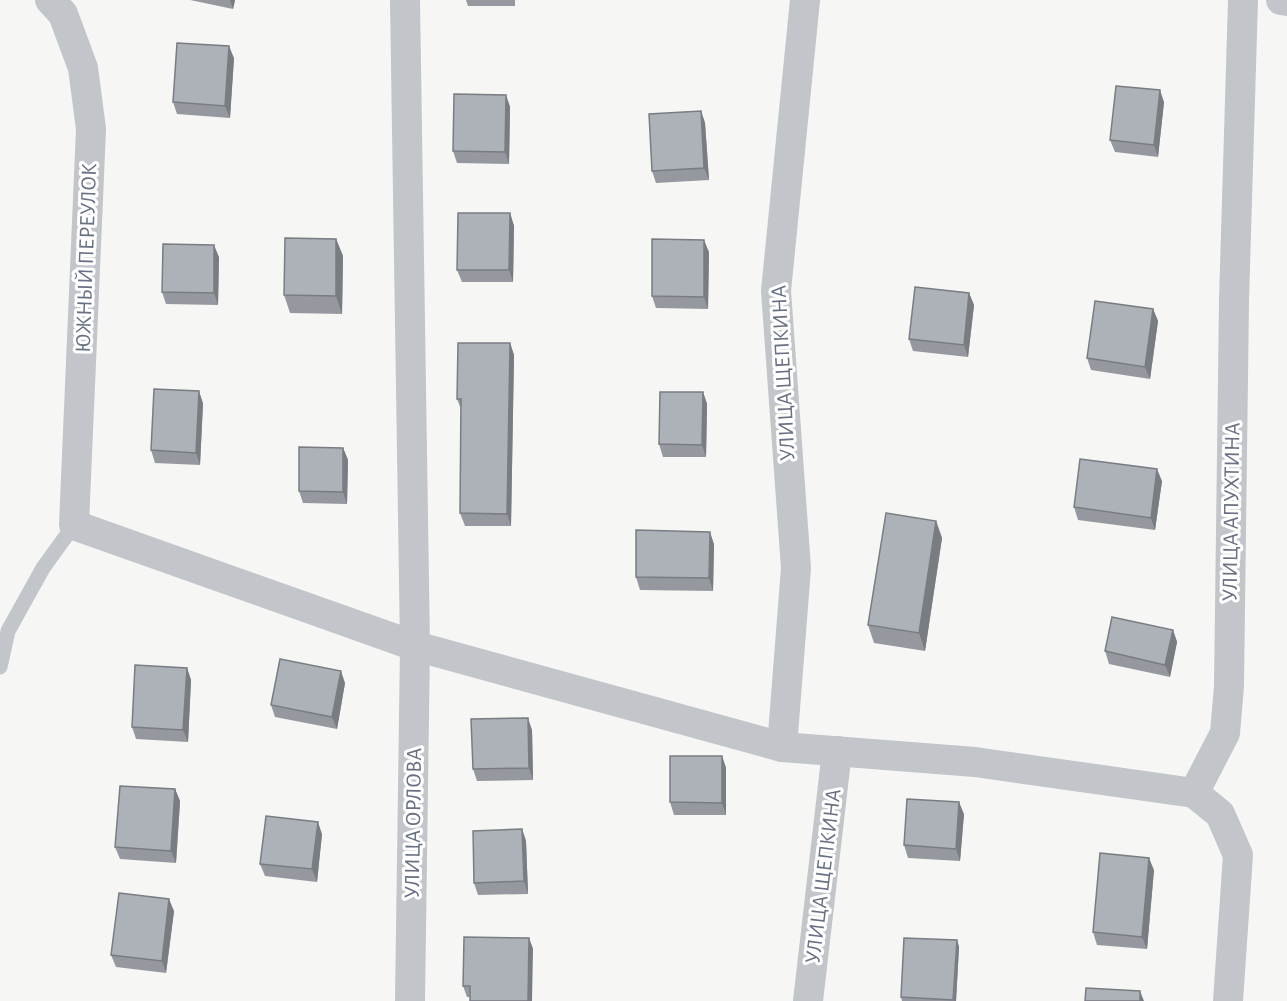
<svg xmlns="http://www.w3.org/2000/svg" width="1287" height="1001" font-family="'Alegreya Sans',sans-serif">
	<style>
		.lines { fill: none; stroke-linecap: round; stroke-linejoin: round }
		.service { stroke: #c2c5c9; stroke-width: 15 }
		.minor { stroke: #c2c5c9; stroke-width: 30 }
		.wall { fill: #95999f }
		.shaded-wall { fill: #797d82 }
		.building { fill: #adb2b9; stroke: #797d82; stroke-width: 1.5 }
		.labels { text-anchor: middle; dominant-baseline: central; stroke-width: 6; stroke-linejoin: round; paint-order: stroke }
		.street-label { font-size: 22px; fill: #677183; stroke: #fff }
	</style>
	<rect width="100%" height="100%" fill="#f6f7f4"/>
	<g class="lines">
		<!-- service -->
		<polyline class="service" points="0,667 8,631 43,568 74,525"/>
		<!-- minor -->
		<g class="minor">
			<polyline points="50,0 63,14 83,68 91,129 74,525 415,646 782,747 975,762 1194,793"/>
			<polyline points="405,0 415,646 410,1001"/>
			<polyline points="1281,0 1287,1"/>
			<polyline points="782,747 796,568 776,291 805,0"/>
			<polyline points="1194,793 1225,733 1229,686 1234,300 1243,0"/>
			<polyline points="1194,793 1220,814 1238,855 1228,1001"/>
			<polyline points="808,1001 837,751"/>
		</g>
	</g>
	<!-- wall -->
	<g class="wall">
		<polygon points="190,0 235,0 233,9"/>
		<polygon points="466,0 515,0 515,6 468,6"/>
		<polygon points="234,58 230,118 177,114 173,102"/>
		<polygon points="506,95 510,107 509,164 457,163 453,151"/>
		<polygon points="1164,102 1158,157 1115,152 1110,140"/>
		<polygon points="701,111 705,123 709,180 656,183 652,171"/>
		<polygon points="510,213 514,226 513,282 462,282 457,270"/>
		<polygon points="336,239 343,256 342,314 290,313 284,295"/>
		<polygon points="709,252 708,309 656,308 652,296"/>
		<polygon points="219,257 218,305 166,304 162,292"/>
		<polygon points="969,293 974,305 968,357 913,351 909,339"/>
		<polygon points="1153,309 1158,321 1150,379 1091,370 1087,358"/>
		<polygon points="510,343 514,355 511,526 465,526 460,513 461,409 457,399"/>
		<polygon points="703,392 707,404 706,457 663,457 659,444"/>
		<polygon points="203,403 200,465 155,463 151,450"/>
		<polygon points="343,448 348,460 347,504 303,503 299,491"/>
		<polygon points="1162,481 1155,530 1078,520 1074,507"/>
		<polygon points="936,521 942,538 925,651 874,643 868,625"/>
		<polygon points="714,544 713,591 640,590 636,577"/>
		<polygon points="1173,630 1177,642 1170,677 1109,664 1105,651"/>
		<polygon points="187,668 191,680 188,742 136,739 132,727"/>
		<polygon points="345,683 337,729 275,717 271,705"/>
		<polygon points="532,730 533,780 477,781 473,769"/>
		<polygon points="722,756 726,768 726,815 674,815 670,802"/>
		<polygon points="175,789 180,801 176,863 120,859 115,847"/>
		<polygon points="964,814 960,861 908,858 904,845"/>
		<polygon points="522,829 526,841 528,894 478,895 474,883"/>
		<polygon points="322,834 317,882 265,876 260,864"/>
		<polygon points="1154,870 1147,949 1097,945 1093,932"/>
		<polygon points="174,911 166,973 116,967 111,955"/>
		<polygon points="529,938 533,949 470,997 467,997 463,986"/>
		<polygon points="957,940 959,947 956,1001 902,1001 901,997"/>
	</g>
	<!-- shaded-wall -->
	<g class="shaded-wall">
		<polygon points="230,0 235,0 233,9"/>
		<polygon points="229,46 234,58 230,118 225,106"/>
		<polygon points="1160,90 1164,102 1158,157 1154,145"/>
		<polygon points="506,95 510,107 509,164 505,152"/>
		<polygon points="701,111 705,123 709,180 704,168"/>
		<polygon points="510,213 514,226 513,282 509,270"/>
		<polygon points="336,239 343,256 342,314 336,296"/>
		<polygon points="704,240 709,252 708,309 704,297"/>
		<polygon points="214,245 219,257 218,305 214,293"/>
		<polygon points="969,293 974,305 968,357 964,345"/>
		<polygon points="1153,309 1158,321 1150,379 1145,367"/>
		<polygon points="510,343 514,355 511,526 507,514"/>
		<polygon points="199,391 203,403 200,465 196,453"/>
		<polygon points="703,392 707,404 706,457 702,445"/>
		<polygon points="343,448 348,460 347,504 343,492"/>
		<polygon points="1157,469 1162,481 1155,530 1151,518"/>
		<polygon points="936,521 942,538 925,651 919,633"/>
		<polygon points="710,532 714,544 713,591 709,578"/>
		<polygon points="1173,630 1177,642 1170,677 1165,665"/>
		<polygon points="187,668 191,680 188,742 183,730"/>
		<polygon points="341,671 345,683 337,729 332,717"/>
		<polygon points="528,718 532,730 533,780 529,768"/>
		<polygon points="722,756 726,768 726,815 722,803"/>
		<polygon points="175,789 180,801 176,863 171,851"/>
		<polygon points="959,802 964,814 960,861 956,849"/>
		<polygon points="318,822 322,834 317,882 312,869"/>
		<polygon points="522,829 526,841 528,894 524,881"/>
		<polygon points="1149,858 1154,870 1147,949 1142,937"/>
		<polygon points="169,899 174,911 166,973 162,961"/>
		<polygon points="529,938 533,949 532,1001 528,1001"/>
		<polygon points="957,940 959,947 956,1001 954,1001"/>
		<polygon points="1140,991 1144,1001 1140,1001"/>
	</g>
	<!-- building -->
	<g class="building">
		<polygon points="177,43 229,46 225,106 173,102"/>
		<polygon points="1116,86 1160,90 1154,145 1110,140"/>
		<polygon points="454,94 506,95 505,152 453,151"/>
		<polygon points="701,111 704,168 652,171 649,114"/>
		<polygon points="458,213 510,213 509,270 457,270"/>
		<polygon points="285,238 336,239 336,296 284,295"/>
		<polygon points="652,239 704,240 704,297 652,296"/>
		<polygon points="163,244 214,245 214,293 162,292"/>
		<polygon points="915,287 969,293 964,345 909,339"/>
		<polygon points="1095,301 1153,309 1145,367 1087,358"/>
		<polygon points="458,343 510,343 507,514 460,513 461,399 457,399"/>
		<polygon points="154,389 199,391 196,453 151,450"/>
		<polygon points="660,392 703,392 702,445 659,444"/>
		<polygon points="299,447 343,448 343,492 299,491"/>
		<polygon points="1080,459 1157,469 1151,518 1074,507"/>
		<polygon points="886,513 936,521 919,633 868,625"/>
		<polygon points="636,530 710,532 709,578 636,577"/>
		<polygon points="1112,617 1173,630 1165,665 1105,651"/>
		<polygon points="280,659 341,671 332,717 271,705"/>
		<polygon points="135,665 187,668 183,730 132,727"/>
		<polygon points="528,718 529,768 473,769 471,719"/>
		<polygon points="670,756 722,756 722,803 670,802"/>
		<polygon points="120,786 175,789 171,851 115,847"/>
		<polygon points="907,799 959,802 956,849 904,845"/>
		<polygon points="266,816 318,822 312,869 260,864"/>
		<polygon points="522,829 524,881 474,883 473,831"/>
		<polygon points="1100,853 1149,858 1142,937 1093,932"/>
		<polygon points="119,893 169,899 162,961 111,955"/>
		<polygon points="464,937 529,938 528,1001 470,1001 470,986 463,986"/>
		<polygon points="904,938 957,940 953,1000 901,997"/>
		<polygon points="1086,988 1140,991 1140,1001 1085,1001"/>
	</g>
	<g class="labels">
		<!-- street labels -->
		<g class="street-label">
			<text transform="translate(86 258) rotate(-88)">ЮЖНЫЙ ПЕРЕУЛОК</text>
			<text transform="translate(783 373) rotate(-93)">УЛИЦА ЩЕПКИНА</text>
			<text transform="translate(1231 512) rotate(-89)">УЛИЦА АПУХТИНА</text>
			<text transform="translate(413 823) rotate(-89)">УЛИЦА ОРЛОВА</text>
			<text transform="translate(823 876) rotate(-83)">УЛИЦА ЩЕПКИНА</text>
		</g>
	</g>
</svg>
